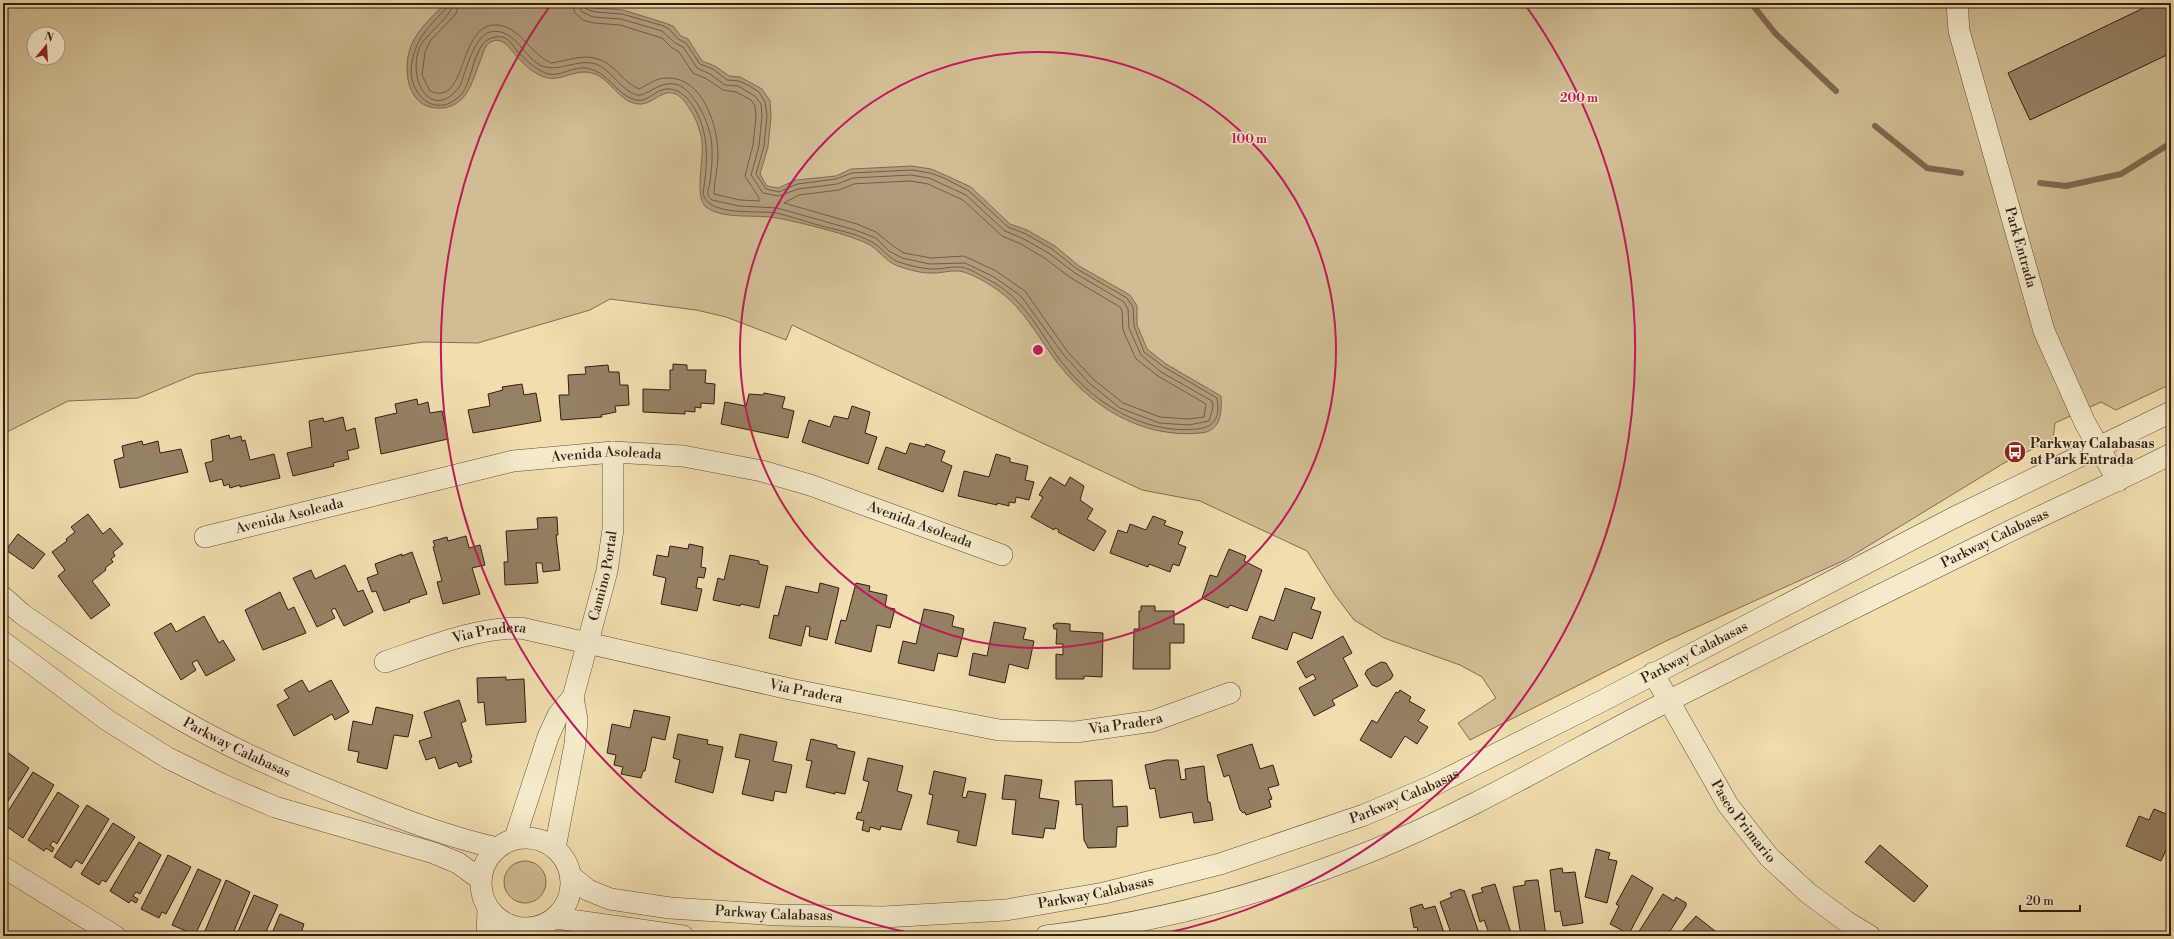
<svg xmlns="http://www.w3.org/2000/svg" width="2174" height="939" font-family="'Libre Bodoni',serif">
	<style>
		.green { fill: #d0bd94; stroke: #826c54; fill-rule: evenodd }
		.water { fill: #b09c7a; stroke: #7e6951 }
		.lines { fill: none; stroke-linecap: round; stroke-linejoin: round }
		.shore { stroke: #725c47; stroke-width: 1 }
		.stream { stroke: #7e6951; stroke-width: 6 }
		.building { fill: #958164; stroke: #331c14 }
		.minor-casing { stroke: #624c3a; stroke-width: 22 }
		.minor { stroke: #f5eaca; stroke-width: 21 }
		.ring { fill: none; stroke: #c2185b; stroke-width: 2 }
		.labels { text-anchor: middle; dominant-baseline: central; stroke-width: 3; stroke-linejoin: round; paint-order: stroke }
		.street-label { font-size: 14px; fill: #331c14; stroke: #f5eaca }
		.poi-label { font-size: 14px; font-weight: bold; fill: #331c14; stroke: #f5eaca; text-anchor: start }
		.centre { fill: #c2185b; stroke: #f5eaca; stroke-width: 2 }
		.ring-label { font-size: 12px; text-anchor: middle; font-weight: bold; fill: #c2185b; stroke: #f5eaca; stroke-width: 3; stroke-linejoin: round; paint-order: stroke }
	</style>
	<rect width="100%" height="100%" fill="#f0deae"/>
	<filter id="stains"><feTurbulence type="fractalNoise" baseFrequency=".005" numOctaves="4"/><feColorMatrix values="0 0 0 0 .2 0 0 0 0 .09 0 0 0 0 .02 0 0 0 .5 -.17"/></filter>
	<radialGradient id="worn" r=".72"><stop offset=".6" stop-color="#630" stop-opacity="0"/><stop offset="1" stop-color="#630" stop-opacity=".3"/></radialGradient>
	<!-- green -->
	<g class="green">
		<path d="M 3,3 L 2171,3 L 2171,384 L 2116,410 L 2101,402 L 2055,423 L 2053,439 L 2004,463 L 1845,560 L 1666,641 L 1470,740 L 1458,723 L 1496,698 L 1482,677 L 1460,665 L 1384,638 L 1354,620 L 1335,595 L 1307,551 L 1200,501 L 1142,490 L 792,325 L 786,340 L 726,317 L 696,310 L 610,299 L 590,310 L 478,343 L 424,342 L 196,374 L 138,398 L 68,401 L 3,434 ZM 34,34 L 58,34 L 58,58 L 34,58 Z"/>
		<circle cx="525" cy="882" r="21"/>
	</g>
	<!-- water -->
	<path class="water" d="M 445,3 L 586,3 L 595,8 L 623,10 L 665,23 L 673,26 L 681,36 L 688,39 L 702,61 L 715,66 L 729,76 L 740,77 L 762,89 L 770,101 L 771,116 L 768,147 L 760,174 L 767,186 L 778,188 L 796,180 L 836,176 L 851,169 L 872,168 L 912,166 L 931,169 L 945,175 L 971,187 L 1010,224 L 1027,230 L 1055,246 L 1079,266 L 1130,295 L 1137,306 L 1137,325 L 1147,349 L 1166,364 L 1221,396 C 1222,413 1221,431 1201,433 C 1140,439 1088,405 1053,357 C 1034,330 1019,302 990,285 C 982,280 968,272 959,271 C 949,270 939,274 930,273 C 921,273 910,270 901,267 C 888,264 881,252 870,245 C 852,235 799,222 777,218 C 756,214 723,220 706,207 C 694,198 704,158 702,142 C 700,127 694,114 685,102 C 667,79 655,106 638,104 C 619,102 611,80 595,74 C 577,67 563,81 548,78 C 534,75 522,63 513,52 C 510,49 507,44 503,42 C 496,38 491,41 486,46 C 479,61 473,88 462,99 C 456,105 446,109 437,108 C 407,107 402,69 411,46 C 418,28 433,17 445,3 Z"/>
	<g class="lines">
		<!-- shore -->
		<g class="shore">
			<path d="M 448,3 L 447,7 C 430,27 417,35 412,62 C 406,91 433,121 460,96 C 474,82 472,39 496,37 C 499,36 504,37 507,39 C 511,42 514,47 517,51 C 526,60 536,70 548,74 C 559,77 574,66 586,68 C 609,71 615,95 636,100 C 647,103 655,90 666,89 C 677,88 685,95 691,103 C 710,130 708,162 703,193 C 707,217 758,210 776,213 C 790,216 804,221 818,225 C 836,230 856,233 872,242 C 883,248 889,260 902,263 C 911,266 921,268 930,269 C 940,270 951,266 961,267 C 970,268 981,276 989,280 C 1021,296 1038,328 1057,356 C 1089,400 1141,435 1197,429 C 1216,427 1220,416 1217,398 L 1164,367 L 1144,352 L 1134,326 L 1133,307 L 1127,298 L 1077,269 L 1052,249 L 1026,234 L 1008,227 L 969,191 L 944,178 L 930,173 L 912,170 L 852,173 L 836,179 L 797,184 L 779,192 L 766,189 L 756,174 L 764,146 L 767,116 L 765,102 L 759,92 L 748,85 L 739,81 L 727,80 L 713,69 L 700,64 L 686,43 L 678,39 L 670,30 L 664,26 L 622,14 L 595,12 L 586,9 L 583,3"/>
			<path d="M 453,3 C 452,18 425,33 419,49 C 407,84 434,122 460,86 C 465,73 474,36 490,32 C 514,27 522,55 540,65 C 558,74 576,58 596,64 C 612,70 620,90 637,95 C 648,98 669,68 691,95 C 701,107 708,123 711,138 C 713,152 712,167 710,181 C 710,185 707,191 708,195 C 709,198 710,198 712,200 L 739,206 L 777,208 L 855,230 L 876,238 L 889,251 L 902,258 L 930,264 L 965,263 L 994,277 L 1021,296 L 1063,354 L 1089,383 L 1120,408 L 1159,423 L 1189,425 L 1209,421 L 1213,407 L 1212,401 L 1161,372 L 1141,355 L 1129,328 L 1128,309 L 1124,302 L 1075,273 L 1050,254 L 1024,239 L 1005,231 L 966,195 L 929,178 L 911,175 L 872,177 L 853,178 L 837,184 L 798,189 L 779,196 L 763,193 L 751,175 L 759,146 L 762,116 L 761,104 L 755,96 L 738,86 L 725,85 L 710,74 L 697,68 L 683,47 L 675,43 L 662,31 L 621,19 L 593,17 L 582,12 L 578,3"/>
			<path d="M 459,3 L 456,14 L 430,41 L 425,52 L 422,75 L 430,91 C 470,109 456,14 503,26 C 522,31 531,54 551,63 C 573,60 592,49 613,68 C 621,75 628,84 639,89 C 648,85 655,78 667,78 C 703,77 718,126 718,155 C 718,168 714,182 714,194 L 740,200 L 759,201 L 759,198 L 745,176 L 753,145 L 756,117 L 755,106 L 751,100 L 736,92 L 723,90 L 707,79 L 693,73 L 679,52 L 671,47 L 662,38 L 620,25 L 594,23 L 583,20 L 575,13 L 572,3"/>
			<polygon points="911,181 928,184 963,200 1002,236 1021,244 1046,259 1071,278 1120,307 1122,311 1123,330 1136,359 1158,376 1206,404 1204,417 1189,419 1160,417 1123,403 1093,379 1067,351 1025,291 996,271 964,256 931,258 904,253 893,246 876,232 857,224 784,203 799,195 839,190 854,184"/>
		</g>
		<!-- stream -->
		<g class="stream">
			<polyline points="1751,3 1775,33 1836,91"/>
			<polyline points="1875,126 1927,168 1961,173"/>
			<polyline points="2040,183 2066,186 2121,174 2171,143"/>
		</g>
	</g>
	<!-- building -->
	<g class="building">
		<polygon points="2154,3 2170,3 2171,5 2171,53 2030,120 2008,73"/>
		<polygon points="673,364 687,365 687,370 706,370 705,383 715,384 714,404 701,403 701,408 695,407 695,412 685,411 685,414 643,412 643,389 670,390 670,370 673,370"/>
		<polygon points="608,365 609,372 619,372 620,385 628,385 629,405 615,406 616,412 601,415 602,417 561,420 559,395 569,395 568,375 586,374 585,367"/>
		<polygon points="522,384 524,395 536,393 541,421 473,433 468,410 490,406 488,394 503,390 502,387"/>
		<polygon points="764,393 785,397 782,408 794,411 788,438 721,424 725,402 746,406 749,394 763,395"/>
		<polygon points="417,399 418,405 428,402 430,413 442,411 448,439 381,454 375,418 397,413 395,404"/>
		<polygon points="852,406 870,412 865,433 877,437 868,464 802,442 809,420 830,427 834,416 848,419"/>
		<polygon points="343,417 346,431 355,428 359,448 347,451 349,459 333,463 334,466 293,476 287,453 312,447 309,421 323,418 324,422"/>
		<polygon points="229,435 230,439 241,436 242,441 245,440 250,460 274,454 280,478 240,487 240,485 230,488 229,484 224,486 222,479 210,482 205,463 213,461 211,440"/>
		<polygon points="142,441 143,445 158,441 160,453 181,449 188,472 120,488 114,460 124,457 122,446"/>
		<polygon points="910,443 925,447 926,444 945,451 941,461 952,466 943,492 878,469 886,447 906,454"/>
		<polygon points="996,454 1010,458 1010,462 1028,466 1025,480 1034,482 1029,500 1016,497 1015,503 1009,502 1009,506 997,503 997,505 958,496 964,471 989,477"/>
		<polygon points="1050,477 1065,486 1070,477 1084,486 1080,500 1093,509 1087,519 1106,531 1094,551 1058,532 1059,530 1055,528 1054,530 1031,517 1043,497 1039,495"/>
		<polygon points="88,514 103,534 110,528 123,544 113,552 115,556 111,559 113,562 105,568 106,570 92,581 110,605 91,619 58,576 65,570 52,552 67,541 66,539 75,532 71,527"/>
		<polygon points="1153,516 1166,521 1164,525 1183,532 1178,544 1186,547 1179,566 1173,564 1170,572 1149,564 1148,567 1110,553 1118,530 1127,533 1130,524 1146,530"/>
		<polygon points="557,517 558,535 556,535 560,570 543,572 542,563 536,563 538,583 505,585 504,562 508,562 506,531 538,529 537,518"/>
		<polygon points="18,534 45,554 33,569 6,550"/>
		<polygon points="466,536 469,548 480,545 485,565 472,568 480,594 443,604 437,582 442,581 433,547 435,546 433,541 447,537 448,541"/>
		<polygon points="689,544 703,547 701,567 706,568 704,578 698,577 696,588 702,589 697,611 661,604 666,578 653,575 657,555 668,557 670,546 688,549"/>
		<polygon points="1229,549 1246,556 1244,561 1262,570 1247,611 1230,605 1228,608 1202,598 1210,575 1217,577"/>
		<polygon points="412,552 427,594 409,600 410,602 384,611 376,591 372,592 367,578 378,574 375,564 402,554 402,556"/>
		<polygon points="730,555 759,561 759,564 768,566 759,608 741,604 740,606 713,600 718,578 724,580"/>
		<polygon points="345,565 358,592 363,590 373,612 344,626 335,608 331,610 335,618 317,627 293,578 311,570 315,579"/>
		<polygon points="820,583 839,588 827,640 809,636 810,627 806,626 801,646 769,638 774,615 778,616 786,586 818,593"/>
		<polygon points="856,583 870,586 869,591 887,595 885,607 895,609 890,628 877,625 871,652 835,643 841,620 846,621"/>
		<polygon points="1285,588 1315,598 1311,609 1321,612 1312,639 1293,632 1287,650 1252,638 1260,616 1274,621"/>
		<polygon points="280,592 288,610 294,607 306,633 263,650 245,610"/>
		<polygon points="1141,606 1155,606 1155,611 1174,611 1174,624 1184,624 1184,643 1170,643 1170,669 1133,669 1134,629 1139,629 1139,611 1141,611"/>
		<polygon points="924,609 949,614 954,616 952,626 964,629 957,657 938,653 934,671 898,663 903,641 916,644"/>
		<polygon points="204,616 219,643 223,640 235,660 206,676 197,660 192,663 196,670 181,680 154,633 171,623 176,632"/>
		<polygon points="994,622 1026,628 1023,639 1034,641 1028,669 1009,664 1005,683 969,675 973,653 987,656"/>
		<polygon points="1057,623 1070,624 1070,631 1103,633 1102,677 1084,676 1084,679 1056,679 1056,654 1063,655 1063,644 1056,644 1057,629 1054,629 1053,625"/>
		<polygon points="1343,636 1352,653 1343,658 1358,686 1332,700 1335,705 1314,716 1299,688 1316,679 1313,674 1306,678 1297,662"/>
		<polygon points="1381,662 1386,663 1393,675 1391,679 1377,687 1372,685 1365,674 1367,670"/>
		<polygon points="506,677 506,680 524,679 526,722 486,725 484,702 478,703 477,678"/>
		<polygon points="302,680 309,692 331,680 349,712 335,720 332,714 294,736 277,705 289,698 284,690"/>
		<polygon points="1400,690 1411,697 1409,701 1425,710 1418,721 1428,727 1417,744 1405,736 1391,758 1360,740 1372,720 1377,723 1396,692 1398,693"/>
		<polygon points="459,700 466,721 461,723 472,757 470,758 472,762 459,767 457,762 439,769 435,757 426,760 419,741 432,737 424,712"/>
		<polygon points="376,707 413,715 408,737 394,735 387,769 357,762 359,752 348,750 353,721 372,725"/>
		<polygon points="634,710 670,717 665,740 652,737 645,771 643,771 641,778 621,774 623,767 614,765 616,755 607,753 612,724 630,728"/>
		<polygon points="678,734 708,740 707,744 723,747 713,793 675,782 680,760 673,758"/>
		<polygon points="740,734 777,742 773,761 792,765 786,793 775,791 773,801 742,794 750,760 735,757"/>
		<polygon points="811,739 837,745 837,748 855,752 845,794 835,792 835,794 806,787 812,761 806,760"/>
		<polygon points="1252,744 1260,769 1273,765 1279,785 1268,788 1272,799 1269,800 1271,807 1246,815 1245,812 1243,813 1240,810 1229,775 1224,777 1217,755"/>
		<polygon points="7,752 29,768 3,809 3,758"/>
		<polygon points="868,758 903,766 897,791 912,795 901,830 881,826 880,830 870,827 869,832 862,830 864,821 856,819 858,812 861,813 869,782 863,780"/>
		<polygon points="1166,760 1178,760 1181,780 1186,779 1185,769 1204,766 1208,802 1210,802 1213,820 1194,823 1192,812 1160,818 1155,788 1150,789 1145,765"/>
		<polygon points="934,771 966,778 962,797 966,798 968,791 986,794 976,846 957,842 959,831 927,824 933,795 929,794"/>
		<polygon points="33,772 54,785 23,838 3,824 3,819"/>
		<polygon points="1005,775 1042,780 1039,798 1059,801 1055,829 1045,828 1043,838 1012,834 1016,800 1002,799"/>
		<polygon points="1112,780 1113,807 1127,806 1128,826 1117,827 1116,847 1088,848 1084,840 1082,804 1076,805 1075,781"/>
		<polygon points="58,792 79,806 57,844 53,841 50,845 54,848 52,852 46,848 44,851 28,840"/>
		<polygon points="87,805 109,819 82,864 76,860 71,868 54,857"/>
		<polygon points="2154,809 2171,816 2171,839 2161,861 2126,846 2139,816 2149,820"/>
		<polygon points="113,823 135,837 106,882 102,880 99,885 81,874"/>
		<polygon points="139,842 161,855 140,894 136,892 133,896 138,899 136,903 131,900 129,903 110,891"/>
		<polygon points="1880,845 1928,886 1914,902 1865,862"/>
		<polygon points="1596,849 1610,853 1608,859 1617,861 1607,903 1585,897"/>
		<polygon points="168,855 191,867 166,914 162,912 159,918 141,909"/>
		<polygon points="1562,868 1563,873 1575,872 1583,923 1563,926 1560,911 1555,912 1550,870"/>
		<polygon points="198,869 221,880 195,935 172,925"/>
		<polygon points="1632,875 1653,888 1629,934 1610,924 1619,906 1616,904"/>
		<polygon points="226,880 250,892 232,936 203,936"/>
		<polygon points="1535,880 1538,880 1546,936 1521,936 1513,887 1525,885 1525,881"/>
		<polygon points="1495,884 1512,936 1490,936 1484,920 1480,922 1472,895 1483,892 1481,888"/>
		<polygon points="1461,889 1462,891 1464,890 1480,936 1452,936 1440,902 1452,897 1450,893"/>
		<polygon points="1663,894 1674,901 1676,897 1686,903 1686,906 1667,936 1636,936"/>
		<polygon points="254,895 278,905 264,936 236,936"/>
		<polygon points="1422,904 1424,909 1435,906 1445,936 1419,936 1417,927 1414,928 1410,908"/>
		<polygon points="280,914 304,924 300,936 271,936"/>
		<polygon points="1696,916 1715,931 1711,936 1678,936"/>
	</g>
	<g class="lines">
		<!-- minor casing -->
		<g class="minor-casing">
			<g id="minor">
				<path id="s1" d="M 1957,3 L 1959,31 L 2044,331 L 2085,423 L 2118,481"/>
				<path id="s2" d="M 205,537 L 513,461 L 613,452 L 683,456 L 762,471 L 810,485 L 1002,555"/>
				<path id="s3" d="M 3,597 L 22,614 C 69,646 115,680 163,709 C 225,747 292,776 359,802 C 404,820 449,837 497,848"/>
				<polyline points="3,642 107,720 168,758 221,784 275,807 434,853 458,863 480,879"/>
				<path id="s4" d="M 385,662 C 429,647 474,628 521,628 L 790,689 L 999,730 L 1076,732 L 1153,721 L 1230,693"/>
				<path id="s5" d="M 1653,673 L 1728,805 L 1769,857 L 1808,893 L 1847,922 L 1870,936"/>
				<circle cx="526" cy="883" r="45"/>
				<path id="s6" d="M 515,838 L 548,737 L 558,715 L 573,697 L 607,571 L 613,529 L 613,452"/>
				<polyline points="555,848 575,744 577,720 573,697"/>
				<polyline points="3,867 115,936"/>
				<path id="s7" d="M 572,877 L 588,890 L 610,899 L 670,908 L 778,915 L 883,917 L 1006,910 L 1104,893 L 1220,864 L 1364,815 L 1432,786 L 1600,702 L 1953,518 L 2171,412"/>
				<polyline points="556,918 683,936"/>
				<polyline points="487,936 488,909"/>
				<path id="s8" d="M 1046,936 C 1159,922 1269,893 1374,850 C 1477,808 1573,749 1672,699 C 1780,645 1889,590 1998,537 C 2055,509 2114,483 2171,454"/>
			</g>
		</g>
		<!-- minor -->
		<use href="#minor" class="minor"/>
	</g>
	<!-- distance rings -->
	<g class="ring">
		<circle cx="1038" cy="350" r="298"/>
		<path d="M919 935A597 597 0 0 1 552 3M1524 3A597 597 0 0 1 1157 935"/>
	</g>
	<!-- icons -->
	<defs>
		<g id="bus-disc" transform="scale(1.15)"><circle r="9.5" fill="#8f2418" stroke="#f5eaca"/><path d="M-5-6H5V4H4V6H2V4H-2V6H-4V4H-5ZM-3.5-4V0h7V-4ZM-3.5 1.2v1.5H-2V1.2ZM2 1.2v1.5H3.5V1.2Z" fill="#fff"/></g>
	</defs>
	<g fill-rule="evenodd">
		<use href="#bus-disc" x="2015" y="452"/>
	</g>
	<g class="labels">
		<!-- street labels -->
		<g class="street-label">
			<text stroke="none"><textPath href="#s1" startOffset="253">Park Entrada</textPath></text>
			<text stroke="none"><textPath href="#s2" startOffset="411">Avenida Asoleada</textPath></text>
			<text stroke="none"><textPath href="#s2" startOffset="87">Avenida Asoleada</textPath></text>
			<text stroke="none"><textPath href="#s2" startOffset="735">Avenida Asoleada</textPath></text>
			<text stroke="none"><textPath href="#s8" startOffset="1035">Parkway Calabasas</textPath></text>
			<text stroke="none"><textPath href="#s6" startOffset="279">Camino Portal</textPath></text>
			<text stroke="none"><textPath href="#s4" startOffset="109">Via Pradera</textPath></text>
			<text stroke="none"><textPath href="#s7" startOffset="1181">Parkway Calabasas</textPath></text>
			<text stroke="none"><textPath href="#s4" startOffset="433">Via Pradera</textPath></text>
			<text stroke="none"><textPath href="#s4" startOffset="757">Via Pradera</textPath></text>
			<text stroke="none"><textPath href="#s3" startOffset="279">Parkway Calabasas</textPath></text>
			<text stroke="none"><textPath href="#s7" startOffset="857">Parkway Calabasas</textPath></text>
			<text stroke="none"><textPath href="#s5" startOffset="174">Paseo Primario</textPath></text>
			<text stroke="none"><textPath href="#s7" startOffset="533">Parkway Calabasas</textPath></text>
			<text stroke="none"><textPath href="#s7" startOffset="209">Parkway Calabasas</textPath></text>
		</g>
		<!-- poi labels -->
		<g class="poi-label">
			<text x="2030" y="444">Parkway Calabasas<tspan x="2030" dy="16">at Park Entrada</tspan></text>
		</g>
	</g>
	<circle cx="1038" cy="350" r="6" class="centre"/>
	<g class="ring-label">
		<text x="1579" y="102">200 m</text>
		<text x="1249" y="143">100 m</text>
	</g>
	<!-- margin -->
	<rect width="2174" height="939" fill="none" stroke="#f0deae" stroke-width="16"/>
	<rect x="4" y="4" width="2166" height="931" fill="none" stroke="#331c14" stroke-width="2"/>
	<rect x="8" y="8" width="2158" height="923" fill="none" stroke="#331c14"/>
	<!-- north arrow -->
	<g transform="translate(46 46) rotate(18)"><circle r="19" fill="#f5eaca" stroke="#a79881"/>
	<path d="M0-3L7 15L0 10L-7 15Z" fill="#8f2418"/>
	<text y="-6" font-size="11" font-weight="bold" text-anchor="middle" fill="#331c14">N</text>
	</g>
	<!-- scale -->
	<path d="M2020 905v6h60v-6" fill="none" stroke="#331c14" stroke-width="2"/>
	<text x="2026" y="905" font-size="12" fill="#331c14" stroke="#f5eaca" stroke-width="3" paint-order="stroke">20 m</text>
	<rect width="100%" height="100%" filter="url(#stains)"/>
	<rect width="100%" height="100%" fill="url(#worn)"/>
</svg>
